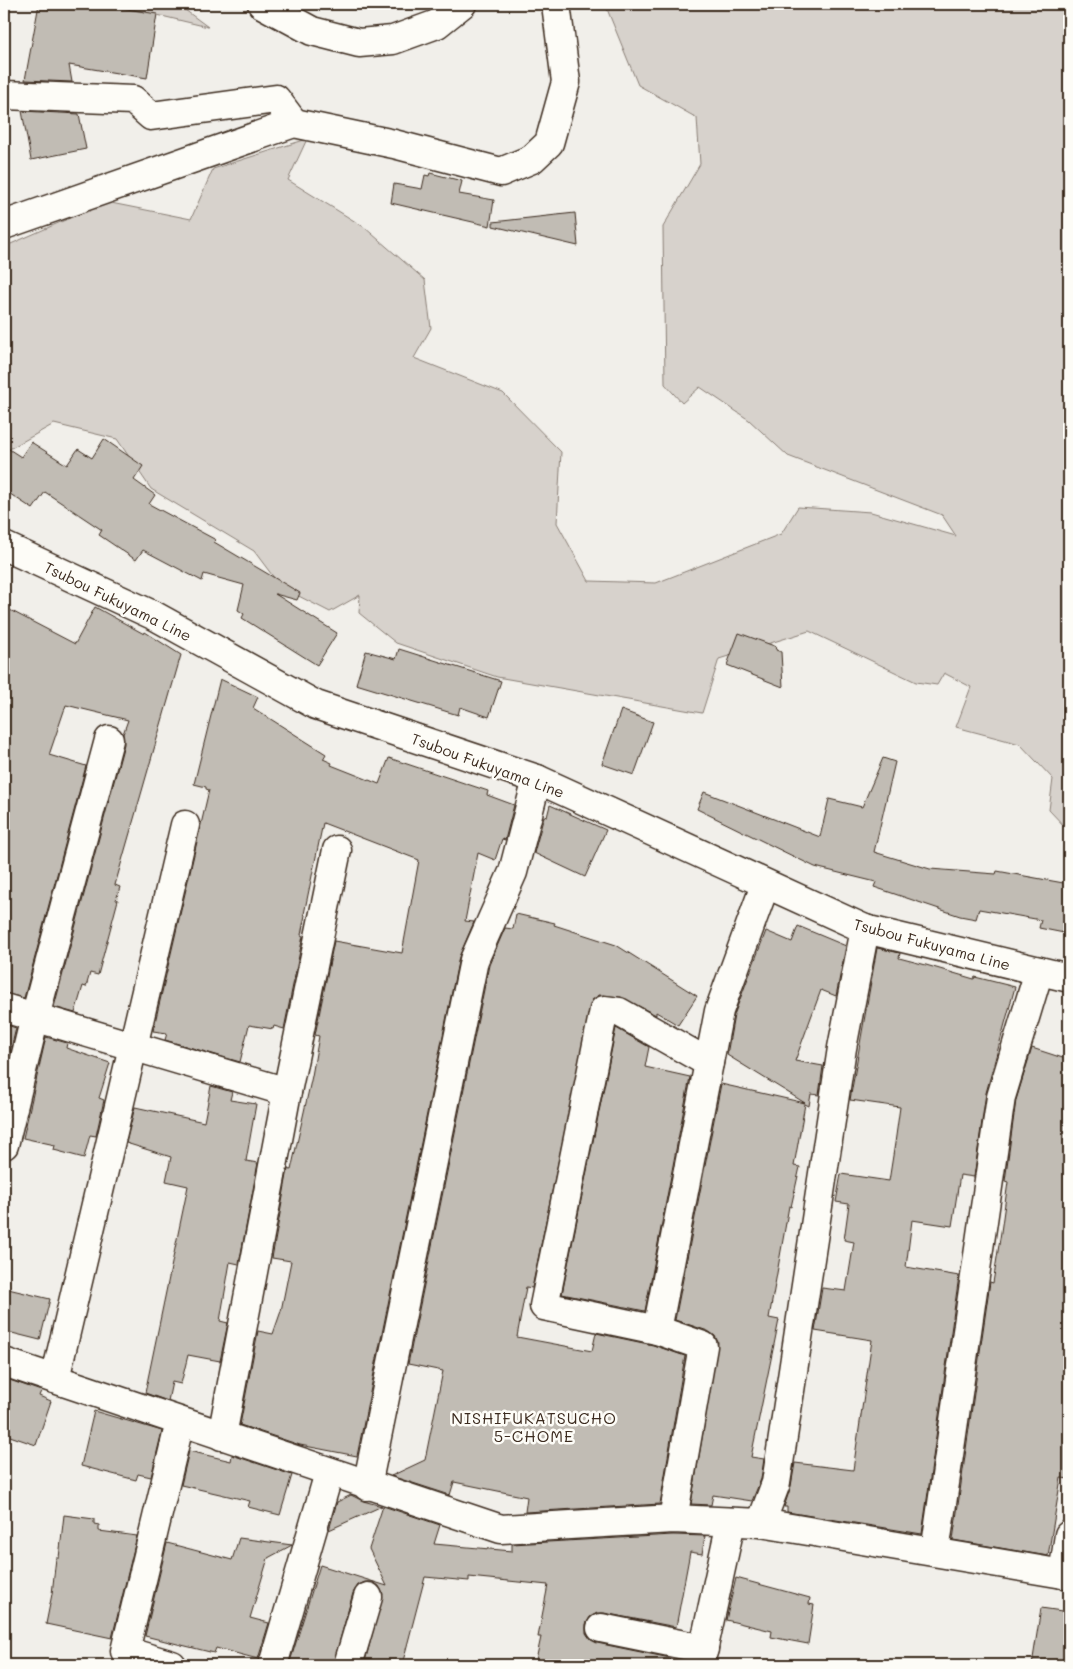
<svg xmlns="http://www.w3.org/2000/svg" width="1073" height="1669" font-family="Mali,sans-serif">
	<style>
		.green { fill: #d7d2cc; stroke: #897e75 }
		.building { fill: #c1bcb4; stroke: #3b2a1e }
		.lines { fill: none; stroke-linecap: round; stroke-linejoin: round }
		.minor-casing { stroke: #3b2a1e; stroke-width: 31 }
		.major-casing { stroke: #3b2a1e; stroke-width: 31 }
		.minor { stroke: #fdfcf7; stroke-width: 28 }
		.major { stroke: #fdfcf7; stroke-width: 28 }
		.labels { text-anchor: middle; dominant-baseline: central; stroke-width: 5; stroke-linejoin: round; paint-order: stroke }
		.street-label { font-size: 15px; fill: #3b2a1e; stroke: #fdfcf7 }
		.neighbourhood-label { font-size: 16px; letter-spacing: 1px; fill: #3b2a1e; stroke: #fdfcf7 }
	</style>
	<rect width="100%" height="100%" fill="#f1efea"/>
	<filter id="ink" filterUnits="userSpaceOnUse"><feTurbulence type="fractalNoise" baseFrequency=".02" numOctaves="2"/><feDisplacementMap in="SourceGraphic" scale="10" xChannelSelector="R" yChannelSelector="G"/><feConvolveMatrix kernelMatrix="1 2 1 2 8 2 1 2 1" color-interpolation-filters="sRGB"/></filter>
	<g filter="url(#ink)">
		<!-- green -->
		<g class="green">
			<polygon points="111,4 177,4 208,27"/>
			<polygon points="605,4 1069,4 1069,852 1066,828 1049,810 1053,779 1020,744 956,727 971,687 944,673 937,685 916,682 809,631 719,659 702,713 497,677 396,643 359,613 360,595 330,612 281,587 254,551 151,489 117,439 54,424 4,452 4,247 106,202 191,219 213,169 307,139 288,180 364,227 425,280 431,328 414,358 503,393 561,452 557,523 589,581 656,583 781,534 798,507 871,512 956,536 942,515 788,456 749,420 700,387 682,403 665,384 663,227 700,164 697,118 638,85"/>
		</g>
		<!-- building -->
		<g class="building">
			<polygon points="39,4 97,4 157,14 147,78 69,65 72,82 25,80"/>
			<polygon points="22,111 79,114 86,149 31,160"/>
			<polygon points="430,173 462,181 459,194 494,200 490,226 391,203 394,184 422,189 425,175 429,176"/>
			<polygon points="575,213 578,246 493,226 493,222"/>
			<polygon points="104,439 143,466 134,480 155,495 149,504 216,540 214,542 300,593 297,600 275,594 337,633 317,665 242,618 244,614 238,610 244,585 204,574 202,581 143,550 136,560 99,535 102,530 45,492 33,509 4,490 4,446 21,457 31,442 67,465 78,449 92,458"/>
			<polygon points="4,607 75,644 95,607 144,634 145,632 181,655 115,885 120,887 116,900 118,900 98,975 90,973 86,987 83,986 75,1013 54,1007 124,744 123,734 128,720 66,705 49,755 86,766 24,998 4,993"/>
			<polygon points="739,633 777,647 776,650 781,652 783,687 727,665"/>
			<polygon points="399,649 501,681 489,717 460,707 458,715 356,684 366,651 396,659"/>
			<polygon points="220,679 258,697 253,708 326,754 323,759 332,763 331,765 379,784 389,758 488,791 487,795 514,805 505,840 502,839 495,860 478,853 465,921 474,922 459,957 357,1456 300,1445 240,1425 258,1331 273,1334 281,1311 291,1261 272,1258 288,1169 291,1170 312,1076 319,1036 315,1035 334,941 402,953 419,860 323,823 304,914 305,915 301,935 303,936 284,1029 274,1026 273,1029 249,1025 240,1062 165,1040 167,1033 153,1031 209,790 206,789 206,787 194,784"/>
			<polygon points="621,710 653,722 634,775 602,764"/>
			<polygon points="883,758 895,762 874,852 930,869 996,874 997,871 1069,884 1069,934 1039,928 1041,920 979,909 976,919 960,916 874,887 876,882 815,867 697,809 704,792 820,837 829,799 862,807"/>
			<polygon points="550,805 606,830 585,877 534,853 544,816 547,817"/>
			<polygon points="516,914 555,923 554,925 616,945 697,996 678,1025 656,1012 656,1015 621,997 599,995 592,1000 532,1288 526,1287 517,1337 592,1351 596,1333 653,1345 685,1356 660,1504 525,1512 527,1497 454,1482 450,1495 391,1476 425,1460 443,1371 408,1364 489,965 505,928 513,929"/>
			<polygon points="798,926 846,946 836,996 821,990 795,1061 823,1066 819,1095 811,1094 809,1106 805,1104 794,1166 800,1167 791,1207 789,1206 769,1318 779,1320 751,1457 764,1459 761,1479 752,1501 713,1495 711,1505 691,1504 718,1342 715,1336 708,1331 675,1320 721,1084 805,1103 727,1055 734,1015 766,931 792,942"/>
			<polygon points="877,948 900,953 899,958 926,965 974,979 975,977 1015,987 986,1093 974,1177 960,1175 952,1226 912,1220 906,1267 959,1276 922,1534 787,1512 787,1507 784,1507 791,1486 795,1463 853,1470 872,1340 815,1331 822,1288 846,1291 854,1242 844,1240 849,1204 836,1202 841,1174 889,1181 895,1143 900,1107 850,1100"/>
			<polygon points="4,1024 16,1028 7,1065 4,1064"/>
			<polygon points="616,1028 649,1047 645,1067 690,1077 645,1311 562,1294"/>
			<polygon points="46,1037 67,1043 66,1048 110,1063 99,1098 104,1100 96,1136 90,1135 84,1158 54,1150 55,1145 23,1138"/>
			<polygon points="1032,1048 1069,1060 1069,1479 1061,1478 1048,1556 953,1540 990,1282 993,1283 1001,1232 1008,1182 1005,1181 1016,1100"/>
			<polygon points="211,1086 232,1092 230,1100 256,1104 246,1161 258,1163 239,1264 230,1262 220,1321 228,1323 220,1361 188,1355 181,1384 172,1382 168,1401 145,1393 188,1186 166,1181 171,1157 126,1143 135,1107 204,1122"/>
			<polygon points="4,1288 50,1299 40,1340 4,1331"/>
			<polygon points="4,1378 41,1391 39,1396 51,1401 36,1445 4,1434"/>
			<polygon points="94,1411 162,1431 151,1477 138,1474 136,1480 81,1466"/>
			<polygon points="189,1451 231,1461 232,1455 292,1475 280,1515 248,1507 250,1501 181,1485"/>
			<polygon points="351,1495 363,1501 382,1506 329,1530 337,1502"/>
			<polygon points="383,1506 440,1525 434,1544 512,1551 512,1544 673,1535 705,1536 702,1554 690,1552 676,1627 604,1613 597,1613 590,1617 586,1624 586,1633 591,1640 597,1643 670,1658 668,1665 535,1665 541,1637 538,1637 548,1585 469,1577 469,1581 425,1577 402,1665 364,1665 383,1594 379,1586 373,1582 365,1582 358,1585 353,1593 333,1665 289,1665 320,1565 387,1586 369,1549"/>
			<polygon points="64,1515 94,1519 94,1524 99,1525 99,1531 137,1536 112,1638 46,1624 52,1594 56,1558 59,1558"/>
			<polygon points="239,1538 292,1545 268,1558 250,1618 269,1623 258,1659 216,1648 214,1653 145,1636 167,1543 232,1560"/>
			<polygon points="736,1578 810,1598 809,1604 814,1605 808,1644 771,1637 772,1631 726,1620"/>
			<polygon points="1041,1608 1069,1612 1069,1665 1032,1665"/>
		</g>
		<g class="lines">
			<!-- minor casing -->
			<g class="minor-casing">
				<g id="minor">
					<polyline points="262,4 312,31 359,43 393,40 437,24 462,4"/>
					<polyline points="4,95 133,100 151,116 276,99 294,123"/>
					<polyline points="4,225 294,123 394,144 501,172 532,159 549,143 566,82 556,4"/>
					<polyline points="4,1008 287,1092"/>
					<polyline points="4,1145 35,1017 109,740"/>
					<polyline points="657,1330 719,1011 765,885"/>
					<polyline points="4,1362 501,1529 673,1519 761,1523 776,1483 842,1048 865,929"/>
					<polyline points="55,1379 185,825"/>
					<polyline points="222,1436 287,1092 337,850"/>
					<polyline points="367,1486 474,960 513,872 537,779"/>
					<polyline points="673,1519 703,1346 657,1330 544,1306 604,1010 619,1012 709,1063"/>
					<polyline points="761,1523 1069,1575"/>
					<polyline points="935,1552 1001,1097 1039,971"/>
					<polyline points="1063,1574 1069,1535"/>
					<polyline points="601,1628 704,1649"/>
					<polyline points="172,1665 125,1651 180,1422"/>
					<polyline points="273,1665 329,1473"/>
					<polyline points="348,1665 368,1597"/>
					<polyline points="700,1665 731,1522"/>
				</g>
			</g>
			<!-- major casing -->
			<g class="major-casing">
				<polyline id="major" points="4,546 155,616 316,705 537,779 865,929 1069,978"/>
			</g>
			<!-- minor -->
			<use href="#minor" class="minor"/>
			<!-- major -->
			<use href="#major" class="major"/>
		</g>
	</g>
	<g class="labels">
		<!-- street labels -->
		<g class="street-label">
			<text transform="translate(118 601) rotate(26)">Tsubou Fukuyama Line</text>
			<text transform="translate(488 765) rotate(20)">Tsubou Fukuyama Line</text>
			<text transform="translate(932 944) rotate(15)">Tsubou Fukuyama Line</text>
		</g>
		<!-- neighbourhood labels -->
		<g class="neighbourhood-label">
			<text x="534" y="1417">NISHIFUKATSUCHO<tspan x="534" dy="18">5-CHOME</tspan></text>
		</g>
	</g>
	<!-- margin -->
	<rect width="1073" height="1669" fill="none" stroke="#fdfcf7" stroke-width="20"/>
	<rect x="10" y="10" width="1053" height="1649" fill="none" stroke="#3b2a1e" stroke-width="2" filter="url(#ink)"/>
</svg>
